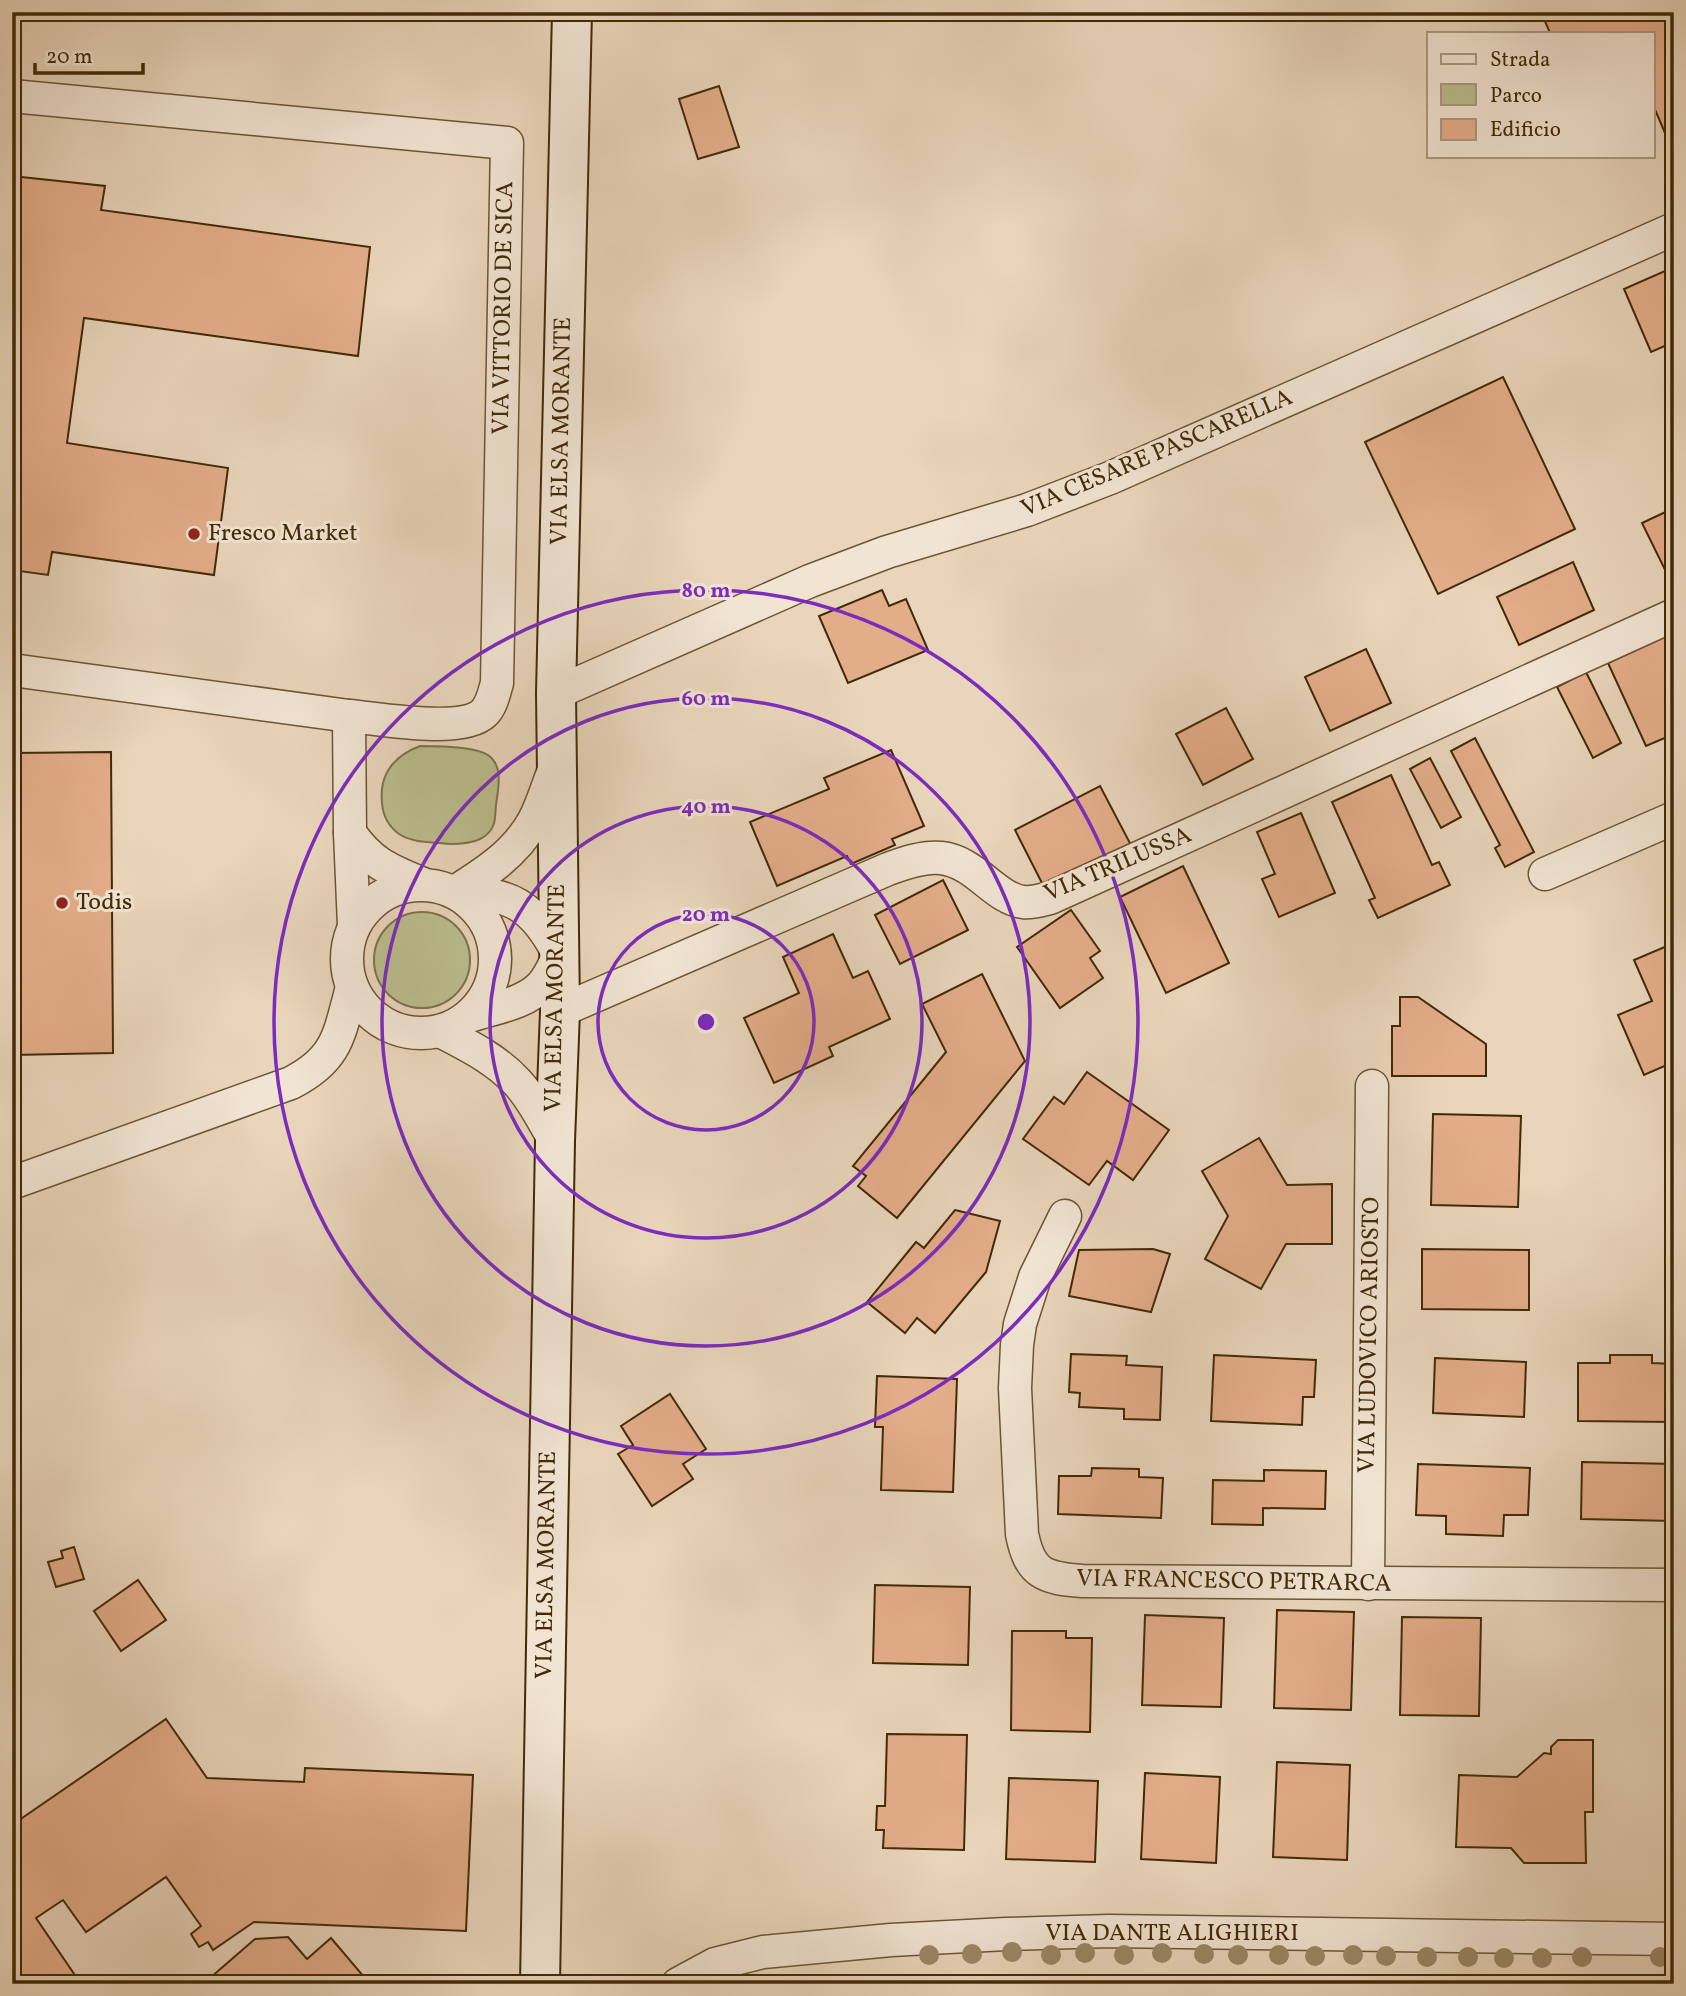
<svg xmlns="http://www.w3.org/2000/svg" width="1686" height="1996" font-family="Vollkorn,serif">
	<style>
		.green { fill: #bbbc8d; stroke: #7e734a; stroke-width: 2 }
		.building { fill: #e4ad8a; stroke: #422a06; stroke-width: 2 }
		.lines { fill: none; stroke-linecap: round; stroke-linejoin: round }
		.street-casing { stroke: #6c5533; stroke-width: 35 }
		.secondary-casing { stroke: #422a06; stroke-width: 42 }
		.street { stroke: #f1e4d3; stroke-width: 32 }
		.secondary { stroke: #f1e4d3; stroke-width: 38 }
		.tree { fill: #9a8766 }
		.ring { fill: none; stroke: #7b2cbf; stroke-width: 3.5 }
		.poi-dot { fill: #8f2418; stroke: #f1e4d3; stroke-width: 2.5 }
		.labels { text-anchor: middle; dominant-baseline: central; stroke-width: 6; stroke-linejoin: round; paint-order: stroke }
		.street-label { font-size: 24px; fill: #422a06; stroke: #f1e4d3 }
		.poi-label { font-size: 24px; fill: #422a06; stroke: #f1e4d3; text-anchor: start }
		.centre { fill: #7b2cbf; stroke: #f1e4d3; stroke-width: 3.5 }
		.ring-label { font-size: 21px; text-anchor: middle; font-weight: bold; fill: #7b2cbf; stroke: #f1e4d3; stroke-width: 6; stroke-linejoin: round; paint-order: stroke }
	</style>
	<rect width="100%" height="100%" fill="#e9d5bb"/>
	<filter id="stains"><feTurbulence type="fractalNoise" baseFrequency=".00286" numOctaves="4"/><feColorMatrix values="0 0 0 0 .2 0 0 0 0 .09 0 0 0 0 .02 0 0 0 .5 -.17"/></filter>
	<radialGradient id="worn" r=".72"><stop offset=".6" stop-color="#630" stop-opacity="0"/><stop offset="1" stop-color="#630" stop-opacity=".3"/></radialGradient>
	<!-- green -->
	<g class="green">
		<path d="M 420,746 C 437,746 474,746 488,755 C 504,766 498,789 496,805 C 495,812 496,820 493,826 C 491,831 487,835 482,838 C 471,844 454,845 440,843 C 427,842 411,842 399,834 C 388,826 383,816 382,803 C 379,774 394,756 420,746 Z"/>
		<circle cx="422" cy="960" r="48"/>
	</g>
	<!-- building -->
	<g class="building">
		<polygon points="1541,12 1674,12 1674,146 1671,147 1653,105 1653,33 1550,33"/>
		<polygon points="719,86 739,147 698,159 679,99"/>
		<polygon points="12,176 105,186 101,210 370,247 358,356 84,318 67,443 228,468 214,575 52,552 48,575 12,570"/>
		<polygon points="1674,267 1674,342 1651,352 1624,289"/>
		<polygon points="1503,377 1575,529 1438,594 1365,442"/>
		<polygon points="1674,508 1674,578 1670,580 1642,523"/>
		<polygon points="1573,562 1594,610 1519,645 1497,597"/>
		<polygon points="882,590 889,606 906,599 928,650 848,683 819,616"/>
		<polygon points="1670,634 1674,641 1674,734 1646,746 1608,663"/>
		<polygon points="1366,649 1391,703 1330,731 1305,677"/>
		<polygon points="1586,672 1621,743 1593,758 1557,687"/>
		<polygon points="1226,708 1253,759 1203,785 1176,734"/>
		<polygon points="1475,738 1534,852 1505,867 1495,848 1500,845 1451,751"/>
		<polygon points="891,750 924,826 892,839 895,845 851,864 847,856 777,886 750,822 829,789 824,778"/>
		<polygon points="111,752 113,1053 12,1055 12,753"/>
		<polygon points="1430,758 1461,817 1441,828 1410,769"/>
		<polygon points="1391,775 1432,865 1439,862 1450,885 1378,918 1369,900 1375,898 1332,802"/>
		<polygon points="1100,786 1132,847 1046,891 1015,830"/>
		<polygon points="1301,813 1335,893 1279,917 1262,879 1275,874 1257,832"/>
		<polygon points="1183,866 1229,963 1166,993 1120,897"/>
		<polygon points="943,880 968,930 900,964 875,915"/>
		<polygon points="1071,910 1100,951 1090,958 1103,978 1060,1008 1017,947"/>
		<polygon points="833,934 853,978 868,971 890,1019 829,1047 833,1056 774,1083 744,1018 799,993 783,957"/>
		<polygon points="1674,943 1674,1074 1669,1064 1644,1075 1618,1015 1652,1001 1634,960"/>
		<polygon points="982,974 1025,1061 897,1218 858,1186 866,1176 853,1166 946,1052 922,1004"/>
		<polygon points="1400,997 1418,997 1486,1044 1486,1076 1392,1076 1392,1026 1400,1026"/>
		<polygon points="1087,1072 1169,1130 1133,1180 1107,1161 1089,1185 1023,1139 1054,1097 1064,1104"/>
		<polygon points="1433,1114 1521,1116 1518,1207 1431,1205"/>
		<polygon points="1259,1138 1287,1185 1332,1184 1332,1244 1286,1244 1261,1289 1205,1259 1228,1216 1202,1171"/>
		<polygon points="955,1210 1000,1221 986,1272 935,1333 917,1318 905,1333 867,1302 916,1242 924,1248"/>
		<polygon points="1153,1249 1170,1254 1151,1312 1069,1296 1079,1250"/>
		<polygon points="1422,1249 1529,1250 1529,1310 1422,1309"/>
		<polygon points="1071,1354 1127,1356 1126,1365 1162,1367 1160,1420 1124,1419 1124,1409 1079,1407 1080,1393 1069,1392"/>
		<polygon points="1214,1355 1316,1360 1314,1397 1303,1397 1302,1425 1211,1421"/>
		<polygon points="1610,1355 1652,1355 1652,1363 1674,1364 1674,1422 1578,1421 1578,1363 1610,1363"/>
		<polygon points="1435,1358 1526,1362 1524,1417 1433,1413"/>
		<polygon points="877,1376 957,1379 953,1492 881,1490 883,1427 875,1427"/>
		<polygon points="670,1394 706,1449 683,1464 693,1479 652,1506 618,1454 633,1445 621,1426"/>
		<polygon points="1582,1462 1674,1464 1674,1521 1581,1519"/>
		<polygon points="1418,1464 1530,1468 1528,1515 1504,1515 1503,1536 1446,1534 1446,1516 1416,1515"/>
		<polygon points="1092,1468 1139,1469 1139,1477 1163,1478 1161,1518 1058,1514 1059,1476 1091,1476"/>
		<polygon points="1264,1470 1326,1471 1325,1509 1263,1508 1263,1525 1212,1524 1213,1480 1264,1481"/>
		<polygon points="74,1547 84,1579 56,1587 48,1562 63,1558 61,1551"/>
		<polygon points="138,1580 166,1620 121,1651 94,1611"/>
		<polygon points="875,1585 970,1587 968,1665 873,1663"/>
		<polygon points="1277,1610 1354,1612 1351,1710 1274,1708"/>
		<polygon points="1145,1615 1224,1618 1221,1707 1142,1705"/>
		<polygon points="1402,1617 1481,1618 1479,1716 1400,1715"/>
		<polygon points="1668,1625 1674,1625 1674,1700 1666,1700"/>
		<polygon points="1012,1631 1066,1631 1066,1638 1092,1638 1090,1732 1011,1730"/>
		<polygon points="166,1719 207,1778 304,1782 305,1768 473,1775 466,1931 254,1922 213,1950 208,1942 199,1947 191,1934 201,1926 166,1877 86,1932 63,1900 36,1918 81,1984 12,1984 12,1825"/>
		<polygon points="887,1734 967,1735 964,1850 883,1848 884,1830 876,1830 877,1806 885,1806"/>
		<polygon points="1558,1740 1593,1740 1593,1812 1585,1812 1586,1863 1524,1863 1511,1848 1456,1847 1459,1775 1517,1777 1544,1753 1551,1754 1551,1747"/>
		<polygon points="1277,1762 1350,1765 1347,1860 1273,1857"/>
		<polygon points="1145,1773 1220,1777 1216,1863 1141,1859"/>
		<polygon points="1009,1778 1098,1781 1095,1862 1006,1859"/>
		<rect x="1669" y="1783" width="5" height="76"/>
		<polygon points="288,1937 307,1959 331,1938 370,1984 203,1984 255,1939"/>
	</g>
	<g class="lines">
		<!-- street casing -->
		<g class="street-casing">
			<g id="street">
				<path d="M 12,96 L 507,143 L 497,683 C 494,693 492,705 484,713 C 462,734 380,719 349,716 L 350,833 L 354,926"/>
				<polyline points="12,670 349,716"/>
				<polyline points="556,693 810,581 887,552 1027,510 1110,478 1674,229"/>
				<path d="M 350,833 C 372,864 389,870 423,884"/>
				<polyline points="1545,874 1674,818"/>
				<circle cx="421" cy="959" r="74"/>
				<path d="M 455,892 C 510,893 533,904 559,955 C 554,965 550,976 542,985 C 525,1004 493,1008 470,1016"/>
				<path d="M 455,892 C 485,873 515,854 533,822 C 542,806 547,787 554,770"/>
				<path d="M 560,1011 L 888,869 C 904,863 924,856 941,858 C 976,862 994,898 1023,902 C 1032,903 1042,900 1050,898 L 1674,615"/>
				<path d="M 440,1031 C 467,1045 496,1059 517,1082 C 533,1099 543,1121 555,1141"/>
				<path d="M 12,1183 L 291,1083 C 338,1059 339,1035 352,987"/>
				<path d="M 1065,1216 L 1035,1277 L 1020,1324 L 1017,1345 L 1015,1388 L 1022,1534 C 1030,1574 1044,1578 1082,1581 L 1674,1585"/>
				<polyline points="1368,1584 1372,1086"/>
				<polyline points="678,1984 715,1964 763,1952 891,1940 1006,1934 1109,1931 1674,1939"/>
			</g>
		</g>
		<!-- secondary casing -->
		<g class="secondary-casing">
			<polyline id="secondary" points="540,1984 555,1141 560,1011 556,693 572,12"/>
		</g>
		<!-- street -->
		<use href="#street" class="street"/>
		<!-- secondary -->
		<use href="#secondary" class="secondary"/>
	</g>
	<!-- trees -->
	<g class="tree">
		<circle cx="1012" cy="1952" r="10"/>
		<circle cx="1085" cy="1953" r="10"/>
		<circle cx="1162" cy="1953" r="10"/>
		<circle cx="972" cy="1954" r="10"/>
		<circle cx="1204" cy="1954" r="10"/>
		<circle cx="929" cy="1955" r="10"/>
		<circle cx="1051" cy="1955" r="10"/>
		<circle cx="1124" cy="1955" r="10"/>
		<circle cx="1238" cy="1955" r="10"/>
		<circle cx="1279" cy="1955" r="10"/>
		<circle cx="1353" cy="1955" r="10"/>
		<circle cx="1315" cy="1956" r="10"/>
		<circle cx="1386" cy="1956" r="10"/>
		<circle cx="1427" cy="1957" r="10"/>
		<circle cx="1468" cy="1957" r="10"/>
		<circle cx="1582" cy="1957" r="10"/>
		<circle cx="1660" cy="1957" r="10"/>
		<circle cx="1504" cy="1958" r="10"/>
		<circle cx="1542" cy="1958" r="10"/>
	</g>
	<!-- distance rings -->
	<g class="ring">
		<circle cx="706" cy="1022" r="108"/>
		<circle cx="706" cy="1022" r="216"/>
		<circle cx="706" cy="1022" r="324"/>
		<circle cx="706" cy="1022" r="432"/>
	</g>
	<!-- markers -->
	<g class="poi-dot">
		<circle cx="194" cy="534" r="7"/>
		<circle cx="62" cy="903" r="7"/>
	</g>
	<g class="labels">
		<!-- street labels -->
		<g class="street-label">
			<text transform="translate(504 308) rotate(-89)">VIA VITTORIO DE SICA</text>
			<text transform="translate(562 431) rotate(-89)">VIA ELSA MORANTE</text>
			<text transform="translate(1157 454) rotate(-23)">VIA CESARE PASCARELLA</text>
			<text transform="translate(1118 865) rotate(-23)">VIA TRILUSSA</text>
			<text transform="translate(556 998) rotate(-89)">VIA ELSA MORANTE</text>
			<text transform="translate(1370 1335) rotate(-89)">VIA LUDOVICO ARIOSTO</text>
			<text transform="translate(547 1565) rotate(-89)">VIA ELSA MORANTE</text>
			<text transform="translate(1234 1582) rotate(1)">VIA FRANCESCO PETRARCA</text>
			<text x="1172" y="1934">VIA DANTE ALIGHIERI</text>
		</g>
		<!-- poi labels -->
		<g class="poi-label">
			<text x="208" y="534">Fresco Market</text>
			<text x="76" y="903">Todis</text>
		</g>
	</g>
	<circle cx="706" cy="1022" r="10" class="centre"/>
	<g class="ring-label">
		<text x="706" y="597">80 m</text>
		<text x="706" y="705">60 m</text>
		<text x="706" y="813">40 m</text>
		<text x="706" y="921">20 m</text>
	</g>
	<!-- margin -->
	<rect width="1686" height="1996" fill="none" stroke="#e9d5bb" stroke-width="42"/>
	<rect x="14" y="14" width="1658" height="1968" fill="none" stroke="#422a06" stroke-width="3.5"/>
	<rect x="21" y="21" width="1644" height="1954" fill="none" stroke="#422a06" stroke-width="2"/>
	<!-- legend -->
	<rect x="1427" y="32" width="228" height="126" fill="#f1e4d3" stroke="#ab9a81" stroke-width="2"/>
	<rect x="1441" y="54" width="35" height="10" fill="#f1e4d3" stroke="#ab9a81" stroke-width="2"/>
	<text x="1490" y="66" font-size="21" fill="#422a06">Strada</text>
	<rect x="1441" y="84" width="35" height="21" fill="#bbbc8d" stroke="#ab9a81" stroke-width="2"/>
	<text x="1490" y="102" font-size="21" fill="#422a06">Parco</text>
	<rect x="1441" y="119" width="35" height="21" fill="#e4ad8a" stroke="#ab9a81" stroke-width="2"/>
	<text x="1490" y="136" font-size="21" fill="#422a06">Edificio</text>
	<!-- scale -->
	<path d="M35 63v10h108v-10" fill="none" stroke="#422a06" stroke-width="3.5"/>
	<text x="46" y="63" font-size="21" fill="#422a06" stroke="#f1e4d3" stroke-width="5" paint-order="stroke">20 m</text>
	<rect width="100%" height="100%" filter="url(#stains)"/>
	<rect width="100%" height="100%" fill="url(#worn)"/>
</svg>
